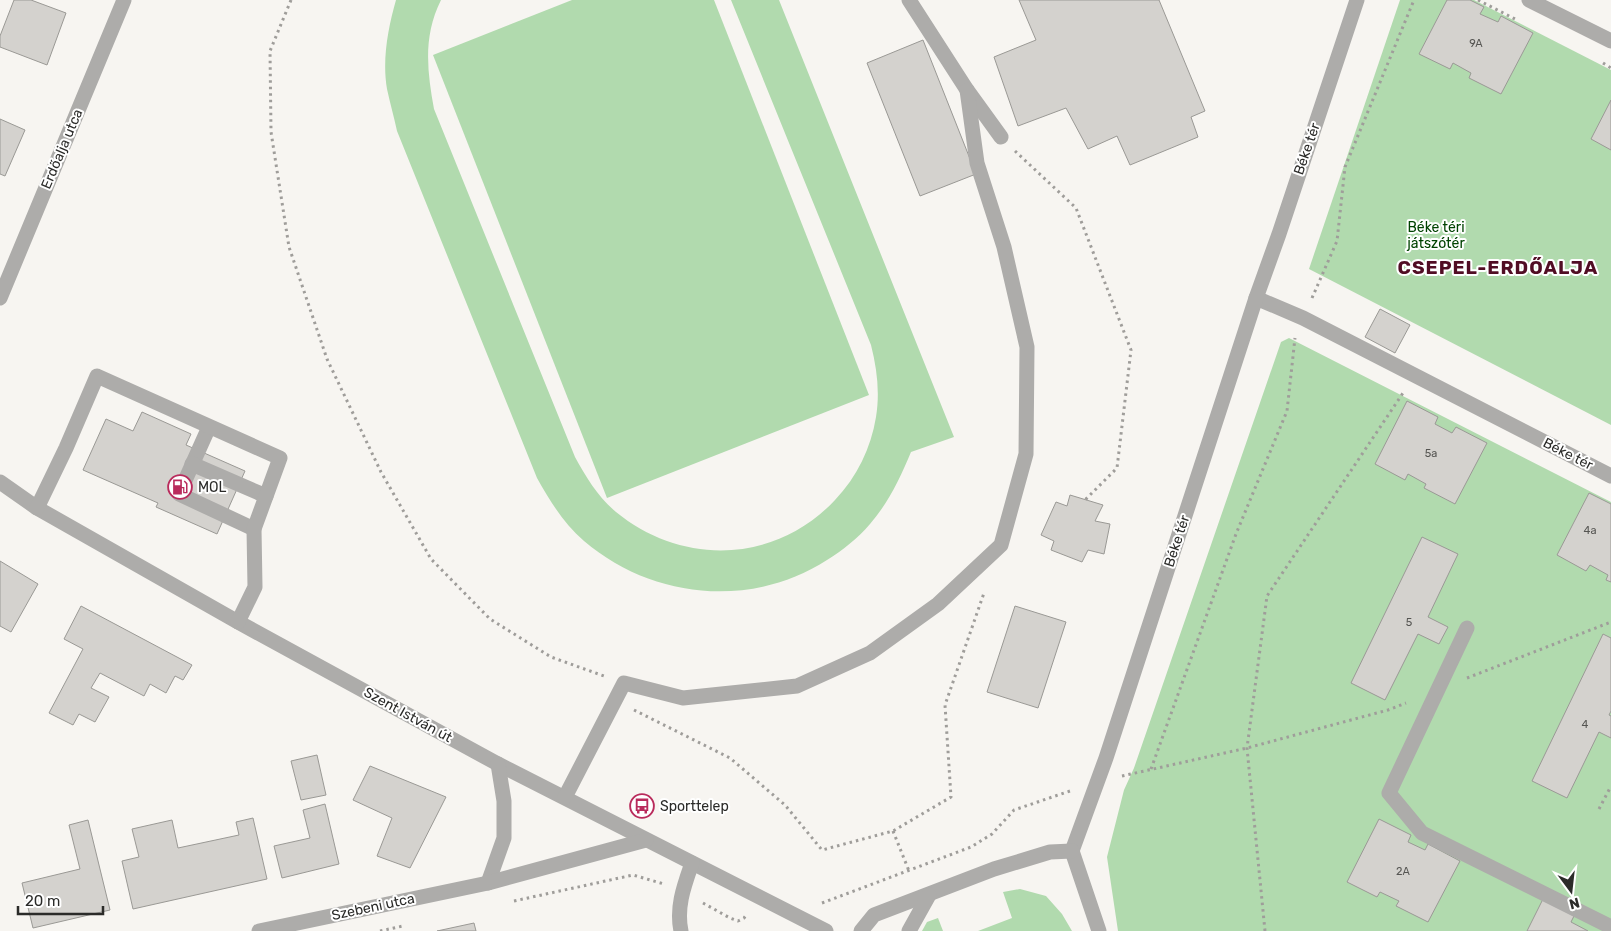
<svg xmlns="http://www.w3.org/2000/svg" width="1611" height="931" font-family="Rubik,sans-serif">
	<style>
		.green { fill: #b1daae }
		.building { fill: #d4d2ce; stroke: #9a9995 }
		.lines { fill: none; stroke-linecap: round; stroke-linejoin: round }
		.path { stroke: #9f9d9a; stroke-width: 3; stroke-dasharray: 2.5 4; stroke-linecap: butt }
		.minor { stroke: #adacaa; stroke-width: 15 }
		.labels { text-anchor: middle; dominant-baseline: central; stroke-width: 4; stroke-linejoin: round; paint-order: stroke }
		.number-label { font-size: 11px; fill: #555552 }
		.street-label { font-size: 14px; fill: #2b2b29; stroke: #fff }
		.park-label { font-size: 14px; fill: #004301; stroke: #fff }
		.poi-label { font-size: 14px; fill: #2b2b29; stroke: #fff; text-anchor: start }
		.district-label { font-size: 19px; font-weight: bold; letter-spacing: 1px; fill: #510d24; stroke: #fff }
	</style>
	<rect width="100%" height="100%" fill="#f7f5f1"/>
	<!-- green -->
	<g class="green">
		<path d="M 396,0 L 441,0 C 423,36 427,71 434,109 L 575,457 C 586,477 598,497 616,512 C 682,566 775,564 835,500 C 857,477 871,448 876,417 C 880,392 877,369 871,345 L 731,0 L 779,0 L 954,437 L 911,452 C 900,478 889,502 870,524 C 858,538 843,550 827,560 C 751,609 652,599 584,541 C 564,524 550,501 537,478 L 397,131 C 394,117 390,103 387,89 C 382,60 388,28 396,0 Z"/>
		<polygon points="572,0 714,0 869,395 607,498 433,55"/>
		<polygon points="1400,0 1474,0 1611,70 1611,425 1309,269"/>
		<polygon points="1289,338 1611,502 1611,931 1118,931 1107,857 1124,790 1134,768 1281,342"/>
		<polygon points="1020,889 1046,896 1062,914 1072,931 978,931 1012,918 1003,892"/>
		<polygon points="938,918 943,931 922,931 927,922"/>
	</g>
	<!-- building -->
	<g class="building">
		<polygon points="14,0 31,0 66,13 47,65 0,47 0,36"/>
		<polygon points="1019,0 1159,0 1205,111 1191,117 1198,137 1130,165 1117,136 1088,149 1066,108 1018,126 994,57 1036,40"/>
		<polygon points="1447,0 1470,0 1484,7 1480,14 1498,22 1501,16 1533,33 1501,94 1469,78 1471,73 1453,63 1450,69 1419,54"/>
		<polygon points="923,40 976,174 920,196 867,63"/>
		<polygon points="1611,100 1611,150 1591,139"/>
		<polygon points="0,119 25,130 5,176 0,174"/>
		<polygon points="1380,309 1410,325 1395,353 1365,337"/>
		<polygon points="1407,401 1438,417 1435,424 1452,433 1456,427 1487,443 1455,504 1424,488 1426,484 1408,474 1405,480 1375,464"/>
		<polygon points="142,412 191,434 186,445 245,471 217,534 156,507 158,503 83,470 106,419 133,431"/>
		<polygon points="1589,493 1611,504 1611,582 1606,580 1608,575 1590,565 1586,571 1557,555"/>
		<polygon points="1070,495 1103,505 1095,521 1110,524 1104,554 1088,550 1082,562 1051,550 1054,541 1041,535 1056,502 1067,506"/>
		<polygon points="1422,537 1458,554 1428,617 1448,627 1439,644 1418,634 1385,700 1351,683"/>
		<polygon points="0,561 38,584 11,632 0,626"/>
		<polygon points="81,606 192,665 183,680 175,676 166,693 150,684 144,696 100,673 91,688 109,697 95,722 79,714 73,725 49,713 83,649 64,639"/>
		<polygon points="1015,606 1066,622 1038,708 987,692"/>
		<polygon points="1603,634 1611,638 1611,711 1609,715 1611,716 1611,738 1599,732 1567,798 1532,781"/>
		<polygon points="317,755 326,795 301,800 291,761"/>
		<polygon points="370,766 446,797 410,868 377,856 392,818 353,800"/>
		<polygon points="325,804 339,864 282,878 274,846 310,838 303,810"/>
		<polygon points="253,818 267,879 133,909 122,861 139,857 132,829 172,820 178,848 239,835 236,822"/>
		<polygon points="1379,819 1411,835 1408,842 1425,850 1428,844 1460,861 1428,922 1396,906 1399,901 1380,892 1377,897 1347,882"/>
		<polygon points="88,820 110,910 33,928 22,883 80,869 69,825"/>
		<polygon points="1543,899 1574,916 1571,922 1588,931 1527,931"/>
		<polygon points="474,923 476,931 437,931"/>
	</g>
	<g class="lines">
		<!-- path -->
		<g class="path">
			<polyline points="291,0 270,51 271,132 289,247 327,359 381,472 431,559 490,619 551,657 604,676"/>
			<polyline points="1478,0 1515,19"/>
			<polyline points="1603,63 1611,68"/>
			<polyline points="1015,151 1076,208 1131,350 1117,468 1085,500"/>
			<polyline points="1312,298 1337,241 1345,167 1414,0"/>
			<polyline points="1467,678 1611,622"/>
			<polyline points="634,710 730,758 785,805 822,850 893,831 951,797 945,705 984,593"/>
			<polyline points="1151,769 1236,534 1287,411 1295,338"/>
			<polyline points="1122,776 1247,748 1388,710 1406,703"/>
			<polyline points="1599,809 1611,786"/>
			<polyline points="893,831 909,871"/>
			<polyline points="514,901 633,875 664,884"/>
			<polyline points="703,903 730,918 738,921 744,918 747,914"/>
			<polyline points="822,903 971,847 992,834 1014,810 1070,791"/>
			<polyline points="380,931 403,926"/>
			<polyline points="1265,931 1247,748 1267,596 1403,393"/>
		</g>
		<!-- minor -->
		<g class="minor">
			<polyline points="909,0 967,90 1001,137"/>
			<polyline points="1529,0 1611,41"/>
			<polyline points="0,298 124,0"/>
			<polyline points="1256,298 1303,318 1611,476"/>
			<polyline points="209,427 179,494 254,529"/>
			<polyline points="192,464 266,496"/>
			<polyline points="0,482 37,508 238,622 498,764 826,931"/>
			<polyline points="37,508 66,448 97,376 280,458 254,529 255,587 238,622"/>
			<polyline points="1467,628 1389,793 1422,833 1611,927"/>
			<polyline points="565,797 624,683 683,698 797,686 870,653 938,604 1001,545 1026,454 1027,347 1004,247 977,163 967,90"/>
			<polyline points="1072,851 1106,758 1256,298 1279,234 1357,0"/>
			<polyline points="1072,851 1099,931"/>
			<polyline points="488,883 504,838 504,801 498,764"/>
			<polyline points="259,931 488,883 646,840"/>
			<path d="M 681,931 C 676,907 684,886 692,863"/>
			<polyline points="861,931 874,915 994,869 1050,852 1072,851"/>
			<polyline points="909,931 929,895"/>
		</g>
	</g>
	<!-- icons -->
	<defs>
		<g id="fuel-ring" transform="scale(1.25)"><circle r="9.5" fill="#fff" stroke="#b92b5c" stroke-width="1.5"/><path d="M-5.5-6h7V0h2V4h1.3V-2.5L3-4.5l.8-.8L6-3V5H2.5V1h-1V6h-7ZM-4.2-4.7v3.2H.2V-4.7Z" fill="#b92b5c"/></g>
		<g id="bus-ring" transform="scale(1.25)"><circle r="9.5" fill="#fff" stroke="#b92b5c" stroke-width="1.5"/><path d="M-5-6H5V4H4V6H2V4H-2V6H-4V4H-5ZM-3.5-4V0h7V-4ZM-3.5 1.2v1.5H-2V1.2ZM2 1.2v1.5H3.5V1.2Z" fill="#b92b5c"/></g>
	</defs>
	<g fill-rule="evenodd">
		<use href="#fuel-ring" x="180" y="487"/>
		<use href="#bus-ring" x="642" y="806"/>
	</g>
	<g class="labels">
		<!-- number labels -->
		<g class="number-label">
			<text x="1476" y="43">9A</text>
			<text x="1431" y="453">5a</text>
			<text x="1590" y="530">4a</text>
			<text x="1409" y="622">5</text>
			<text x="1585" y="724">4</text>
			<text x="1403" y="871">2A</text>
		</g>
		<!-- street labels -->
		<g class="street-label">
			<text transform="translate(62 149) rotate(-67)">Erdőalja utca</text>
			<text transform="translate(1307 149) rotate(-71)">Béke tér</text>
			<text transform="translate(1568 454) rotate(27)">Béke tér</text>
			<text transform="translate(1177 541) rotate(-72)">Béke tér</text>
			<text transform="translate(408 715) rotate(29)">Szent István út</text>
			<text transform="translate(373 907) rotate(-12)">Szebeni utca</text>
		</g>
		<!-- park labels -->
		<g class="park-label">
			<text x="1436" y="227">Béke téri<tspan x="1436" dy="16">játszótér</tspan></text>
		</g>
		<!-- poi labels -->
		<g class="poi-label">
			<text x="198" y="487">MOL</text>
			<text x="660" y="806">Sporttelep</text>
		</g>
		<!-- district labels -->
		<g class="district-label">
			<text x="1498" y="267">CSEPEL-ERDŐALJA</text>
		</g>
	</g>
	<!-- north arrow -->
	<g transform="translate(1571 891) rotate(165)" stroke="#ffffff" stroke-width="4" paint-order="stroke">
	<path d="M0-4L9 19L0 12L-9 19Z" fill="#2b2b29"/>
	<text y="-8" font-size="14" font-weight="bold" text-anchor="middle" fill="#2b2b29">N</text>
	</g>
	<!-- scale -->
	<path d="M18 906v8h85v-8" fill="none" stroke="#2b2b29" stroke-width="2.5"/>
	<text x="25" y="906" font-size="15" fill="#2b2b29" stroke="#ffffff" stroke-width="4" paint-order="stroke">20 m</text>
</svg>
